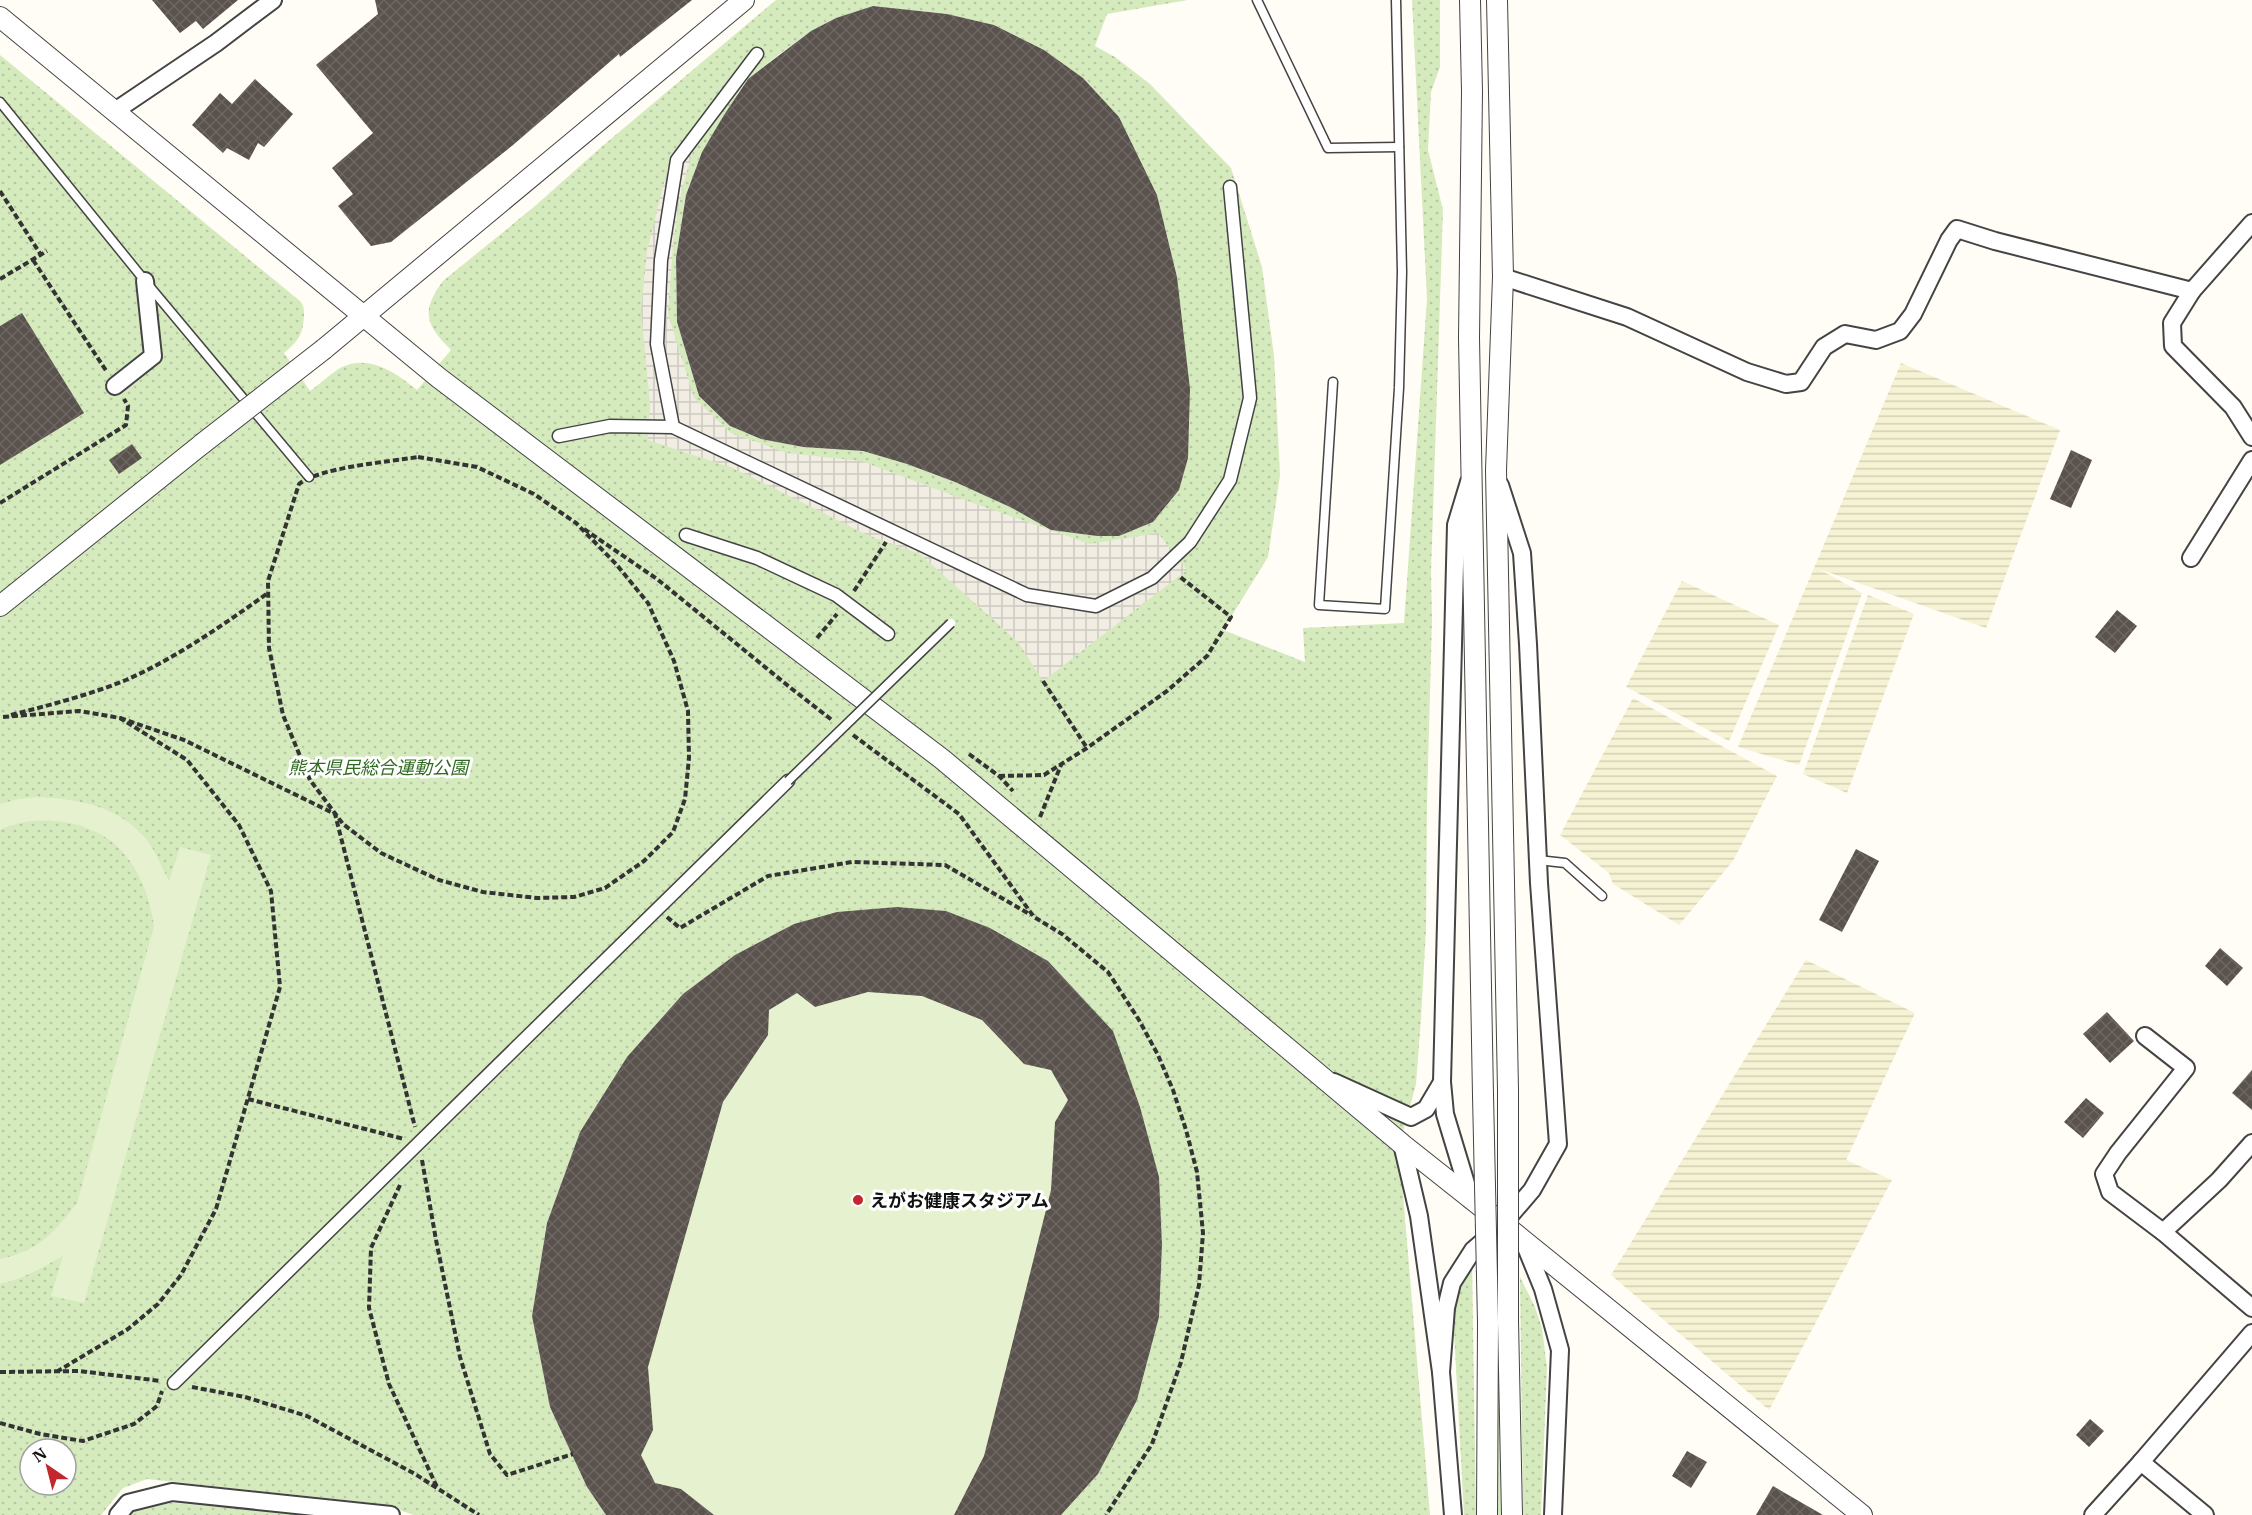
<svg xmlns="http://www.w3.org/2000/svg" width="2252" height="1515" font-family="'IBM Plex Serif','Noto Sans JP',serif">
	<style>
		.farmland { fill: url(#farmland-rules) }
		.green { fill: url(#green-dots); fill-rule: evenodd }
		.pitch { fill: #e6f2cf }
		.plaza { fill: url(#plaza-grid) }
		.building { fill: url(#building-cross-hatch) }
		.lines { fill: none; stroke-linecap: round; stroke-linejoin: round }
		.service-casing { stroke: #444; stroke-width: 11 }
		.pedestrian-casing { stroke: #444; stroke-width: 15 }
		.minor-casing { stroke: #444; stroke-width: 20 }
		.tertiary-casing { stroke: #444; stroke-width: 22 }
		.path { stroke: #333; stroke-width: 4; stroke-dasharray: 6 3; stroke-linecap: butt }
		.service { stroke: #fff; stroke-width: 8 }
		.pedestrian { stroke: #fff; stroke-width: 12 }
		.minor { stroke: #fff; stroke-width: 16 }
		.tertiary { stroke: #fff; stroke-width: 20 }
		.service-bridge-casing { stroke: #444; stroke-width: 11; stroke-linecap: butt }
		.tertiary-bridge-casing { stroke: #444; stroke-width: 22; stroke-linecap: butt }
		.service-bridge { stroke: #fff; stroke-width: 8 }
		.tertiary-bridge { stroke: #fff; stroke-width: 20 }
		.poi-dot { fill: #c4262e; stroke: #fff; stroke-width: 2 }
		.labels { text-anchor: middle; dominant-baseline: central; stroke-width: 6; stroke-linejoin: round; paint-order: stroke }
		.park-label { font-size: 18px; font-style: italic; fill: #2f6b1f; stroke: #fff }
		.poi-label { font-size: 18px; font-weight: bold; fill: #111; stroke: #fff; text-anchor: start }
	</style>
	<defs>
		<pattern id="farmland-rules" width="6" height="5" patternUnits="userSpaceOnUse" patternTransform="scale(1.5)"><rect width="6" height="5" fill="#f6f3d4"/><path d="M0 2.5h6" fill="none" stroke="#d2cfb5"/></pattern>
		<pattern id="green-dots" width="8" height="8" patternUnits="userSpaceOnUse" patternTransform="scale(1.5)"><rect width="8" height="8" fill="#d5ebbd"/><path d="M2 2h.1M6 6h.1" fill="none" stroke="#b6c8a1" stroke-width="1.8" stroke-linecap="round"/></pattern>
		<pattern id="plaza-grid" width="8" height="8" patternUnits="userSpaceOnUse" patternTransform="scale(1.5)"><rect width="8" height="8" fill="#f1ede2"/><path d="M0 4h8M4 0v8" fill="none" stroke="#cecac1"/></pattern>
		<pattern id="building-cross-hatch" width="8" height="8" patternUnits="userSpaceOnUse" patternTransform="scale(1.5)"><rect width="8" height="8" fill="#5a524d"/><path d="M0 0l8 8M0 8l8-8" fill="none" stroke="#6d6662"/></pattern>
	</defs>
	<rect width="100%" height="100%" fill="#fffdf5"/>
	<!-- farmland -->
	<g class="farmland">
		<polygon points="1901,363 2060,430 1986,628 1819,569 1862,593 1799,765 1738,747"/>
		<polygon points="1682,581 1779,625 1729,741 1626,687"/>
		<polygon points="1868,595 1914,614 1847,793 1803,774"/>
		<polygon points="1633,698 1777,776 1733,861 1679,925 1613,884 1609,873 1560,835"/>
		<polygon points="1806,960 1915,1013 1846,1160 1892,1180 1769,1410 1611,1275"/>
	</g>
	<!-- green -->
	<g class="green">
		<path d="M 776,0 L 1188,0 L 1107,14 L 1095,46 L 1115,57 L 1150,84 L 1231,168 L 1262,267 L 1274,356 L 1280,475 L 1268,557 L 1223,630 L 1305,662 L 1303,628 L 1404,623 L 1427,299 L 1412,0 L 1440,0 L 1440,67 L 1431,92 L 1428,150 L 1443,210 L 1431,572 L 1432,620 L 1427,802 L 1426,929 L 1421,1018 L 1416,1084 L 1399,1147 L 1430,1515 L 1061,1515 L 1098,1474 L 1159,1317 L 1162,1245 L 1113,1031 L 1048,961 L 990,928 L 683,994 L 627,1057 L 580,1132 L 587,1487 L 606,1515 L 414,1515 L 381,1504 L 147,1479 L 123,1488 L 101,1515 L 0,1515 L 0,55 L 300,301 C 304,306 304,309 304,315 C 303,335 299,340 284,353 L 310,391 C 320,384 330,374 340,368 C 369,353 396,373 417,390 L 451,350 C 426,325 420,312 443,281 L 535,206 L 599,149 ZM 874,6 L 947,14 L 994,25 L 1044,50 L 1083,78 L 1119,117 L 1157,195 L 1177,277 L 1179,490 L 1153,522 L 1119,536 L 1097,536 L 1051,530 L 1010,507 L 955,482 L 907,464 L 863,451 L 803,447 L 761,439 L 730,426 L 699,396 L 677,322 L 676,258 L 686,195 L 702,152 L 745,82 L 778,55 L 811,31 L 836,18 ZM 30,1449 L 66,1449 L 66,1485 L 30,1485 Z"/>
		<polygon points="1494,1257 1498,1259 1501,1515 1497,1515"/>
		<polygon points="1472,1262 1476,1515 1464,1515 1453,1313 1455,1291"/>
		<polygon points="1520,1277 1535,1307 1542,1328 1547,1368 1541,1515 1523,1515"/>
		<polygon points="154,1501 305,1515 128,1515 133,1508"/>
	</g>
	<!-- pitch -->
	<g class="pitch">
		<path d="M 38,797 C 79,799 119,806 147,840 C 156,852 162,868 169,881 L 180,847 L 211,855 L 84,1303 L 51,1296 L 63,1256 C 43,1267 23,1279 0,1284 L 0,1259 C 39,1251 54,1233 77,1203 L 154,926 C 150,897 139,868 118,847 C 89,819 34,813 0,830 L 0,804 L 18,799 Z"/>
		<polygon points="897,907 946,911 990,928 1048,961 1113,1031 1140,1107 1159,1177 1162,1245 1159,1317 1137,1400 1098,1474 1061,1515 606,1515 587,1487 550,1407 532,1316 547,1223 580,1132 627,1057 683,994 735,955 794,924 837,912"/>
	</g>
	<!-- plaza -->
	<polygon class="plaza" points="737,72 696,141 682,188 673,243 668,314 694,398 731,433 787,453 861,461 976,504 1090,544 1158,533 1187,570 1043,681 1018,642 920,554 867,535 733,468 648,440 650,404 641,311 647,251 671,155"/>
	<!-- building -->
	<g class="building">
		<polygon points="152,0 238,0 203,29 196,21 180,33"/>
		<polygon points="375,0 692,0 620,57 619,54 513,145 391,242 371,246 338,206 353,194 332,168 373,133 316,65 378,14"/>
		<polygon points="873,6 947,14 994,25 1044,50 1083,78 1119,117 1157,195 1177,277 1190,389 1188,458 1179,490 1153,522 1119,536 1097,536 1051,530 1010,507 955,482 907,464 863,451 803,447 761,439 730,426 699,396 677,322 676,258 686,195 702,152 724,115 748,79 811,31 836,18"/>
		<polygon points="255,79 293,114 264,147 258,143 249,160 227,148 223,153 192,125 220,93 232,104"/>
		<polygon points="22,313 84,413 0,465 0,326"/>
		<polygon points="132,444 142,458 119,474 109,460"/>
		<polygon points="2071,450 2092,460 2071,508 2050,499"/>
		<polygon points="2117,610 2137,626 2115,653 2095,637"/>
		<polygon points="1856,849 1879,861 1842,932 1819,920"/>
		<polygon points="897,907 946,911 990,928 1048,961 1113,1031 1140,1107 1159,1177 1162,1245 1159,1317 1137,1400 1098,1474 1061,1515 954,1515 984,1456 1051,1190 1055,1122 1068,1100 1051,1070 1024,1064 982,1020 922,996 868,992 815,1007 797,993 769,1010 768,1035 723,1102 648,1367 653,1430 641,1455 655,1483 681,1489 714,1515 606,1515 587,1487 550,1407 532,1316 547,1223 580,1132 627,1057 683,994 735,955 794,924 837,912"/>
		<polygon points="2220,948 2243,968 2227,986 2205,966"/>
		<polygon points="2107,1012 2134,1041 2110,1063 2083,1034"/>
		<polygon points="2252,1070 2252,1110 2232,1093"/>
		<polygon points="2086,1098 2104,1113 2083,1138 2064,1122"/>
		<polygon points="2090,1419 2104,1431 2089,1447 2076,1435"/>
		<polygon points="1687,1451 1707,1462 1691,1488 1672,1476"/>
		<polygon points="1773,1486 1823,1515 1756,1515"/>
	</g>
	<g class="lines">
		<!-- service casing -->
		<g class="service-casing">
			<g id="service">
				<polyline points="1257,0 1328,148 1399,147"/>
				<polyline points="0,102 145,281 309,477"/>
				<polyline points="1333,382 1319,605 1385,609 1399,388 1402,272 1396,0"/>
				<polyline points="1538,860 1565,863 1602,896"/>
			</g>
		</g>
		<!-- pedestrian casing -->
		<g class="pedestrian-casing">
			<g id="pedestrian">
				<polyline points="673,427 657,344 661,260 677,160 757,54"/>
				<polyline points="559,436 610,426 673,427 1027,595 1096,606 1152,578 1190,542 1230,480 1250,398 1230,187"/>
				<polyline points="686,535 757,558 836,595 888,634"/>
				<polyline points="174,1383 788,781"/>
			</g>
		</g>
		<!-- minor casing -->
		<g class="minor-casing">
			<g id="minor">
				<polyline points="115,111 216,43 273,0"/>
				<polyline points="1503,277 1627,317 1747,372 1786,384 1801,382 1824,347 1845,334 1876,340 1900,331 1913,314 1949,240 1957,229 1995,241 2192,291 2252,223"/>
				<polyline points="2192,291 2172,323 2173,346 2233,407 2252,437"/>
				<polyline points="115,386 153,356 145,281"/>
				<polyline points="2191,558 2252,460"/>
				<polyline points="2145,1036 2186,1068 2118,1153 2104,1174 2110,1192 2163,1232 2252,1308"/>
				<polyline points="1334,1082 1411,1117 1426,1109 1442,1082 1456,525 1469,482"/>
				<polyline points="1442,1082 1445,1114 1471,1200"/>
				<polyline points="1402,1144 1419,1216 1441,1372 1453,1515"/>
				<polyline points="2163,1232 2219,1180 2252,1143"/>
				<polyline points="1523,1240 1543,1289 1560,1350 1553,1515"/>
				<polyline points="1441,1372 1446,1308 1452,1283 1473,1250 1502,1225 1532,1190 1558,1144 1539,883 1528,644 1522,553 1500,485"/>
				<polyline points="2141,1462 2205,1515"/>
				<polyline points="118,1515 128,1503 172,1492 391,1515"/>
				<polyline points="2093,1515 2141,1462 2252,1333"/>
			</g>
		</g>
		<!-- tertiary casing -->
		<g class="tertiary-casing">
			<g id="tertiary">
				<polyline points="1470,0 1472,92 1469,338 1483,1095"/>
				<polyline points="1497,0 1503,277 1496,470 1508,1090"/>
				<polyline points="0,17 439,378 942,759 1402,1144 1523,1240 1862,1515"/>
				<polyline points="324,349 744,0"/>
				<polyline points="0,606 202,444"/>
				<polyline points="1508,1321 1512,1515"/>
				<polyline points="1487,1515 1488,1322"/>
			</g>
		</g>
		<!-- path -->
		<g class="path">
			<polyline points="0,191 41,255"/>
			<polyline points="33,260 107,372"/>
			<polyline points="0,279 47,251"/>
			<path d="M 418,457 L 477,467 L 534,494 L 576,523 L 616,564 L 648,603 L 674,661 L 688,711 L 689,758 L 685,799 L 673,832 L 644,861 L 605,888 L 574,897 L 537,898 L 483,892 L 439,880 L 381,853 L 343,824 L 310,780 L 283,715 L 269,648 L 268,581 L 299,484 C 321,467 388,462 418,457 Z"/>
			<polyline points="0,503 126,425 128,406 124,399"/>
			<polyline points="584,529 657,579 792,689 832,720"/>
			<polyline points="854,591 886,542"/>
			<polyline points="817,638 837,614"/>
			<polyline points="1043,681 1087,748"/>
			<path d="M 11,715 C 50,705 89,695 126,680 C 176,658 223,625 268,593"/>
			<polyline points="3,717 79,711 120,718 187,760 239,825 271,891 280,987 216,1209 181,1275 158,1304 128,1329 58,1371"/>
			<polyline points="120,718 184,740 335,814 415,1127"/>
			<polyline points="853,735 959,814 1034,917 1062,934 1108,972 1139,1020 1158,1055 1173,1090 1186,1130 1197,1172 1203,1233 1199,1285 1181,1362 1152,1444 1106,1515"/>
			<polyline points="969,754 999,776 1013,791"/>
			<polyline points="999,776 1044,775 1087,748 1167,691 1207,656 1231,617 1179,576"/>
			<polyline points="1040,817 1061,765"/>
			<polyline points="667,917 680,928 768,876 852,862 945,865 1031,915"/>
			<polyline points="248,1099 404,1139"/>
			<polyline points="422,1160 436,1240 460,1357 490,1454 507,1475 573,1454"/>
			<polyline points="400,1185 371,1248 369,1308 389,1384 437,1487"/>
			<polyline points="0,1372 79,1371 161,1381"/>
			<polyline points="192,1387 245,1397 307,1416 415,1474 479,1515"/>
			<polyline points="0,1423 40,1434 83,1441 134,1424 157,1406 162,1391"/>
		</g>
		<!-- service -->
		<use href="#service" class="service"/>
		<!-- pedestrian -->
		<use href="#pedestrian" class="pedestrian"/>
		<!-- minor -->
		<use href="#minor" class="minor"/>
		<!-- tertiary -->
		<use href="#tertiary" class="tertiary"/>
		<!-- service-bridge casing -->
		<g class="service-bridge-casing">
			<polyline id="service-bridge" points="788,781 951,623"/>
		</g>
		<!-- tertiary-bridge casing -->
		<g class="tertiary-bridge-casing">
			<g id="tertiary-bridge">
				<polyline points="202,444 324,349"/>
				<polyline points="1508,1090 1508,1321"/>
				<polyline points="1483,1095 1488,1322"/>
			</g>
		</g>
		<!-- service-bridge -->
		<use href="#service-bridge" class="service-bridge"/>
		<!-- tertiary-bridge -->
		<use href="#tertiary-bridge" class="tertiary-bridge"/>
	</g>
	<!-- markers -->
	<circle class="poi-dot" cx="858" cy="1200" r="6"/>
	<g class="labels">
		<!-- park labels -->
		<g class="park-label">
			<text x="378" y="767">熊本県民総合運動公園</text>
		</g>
		<!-- poi labels -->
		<g class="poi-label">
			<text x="870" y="1200">えがお健康スタジアム</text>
		</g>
	</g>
	<!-- north arrow -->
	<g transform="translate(48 1467) rotate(325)"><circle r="28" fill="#ffffff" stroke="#a0a0a0" stroke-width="1.5"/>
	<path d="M0-4.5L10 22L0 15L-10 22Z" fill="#c4262e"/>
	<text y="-9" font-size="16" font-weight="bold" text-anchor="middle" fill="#111111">N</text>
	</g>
</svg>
